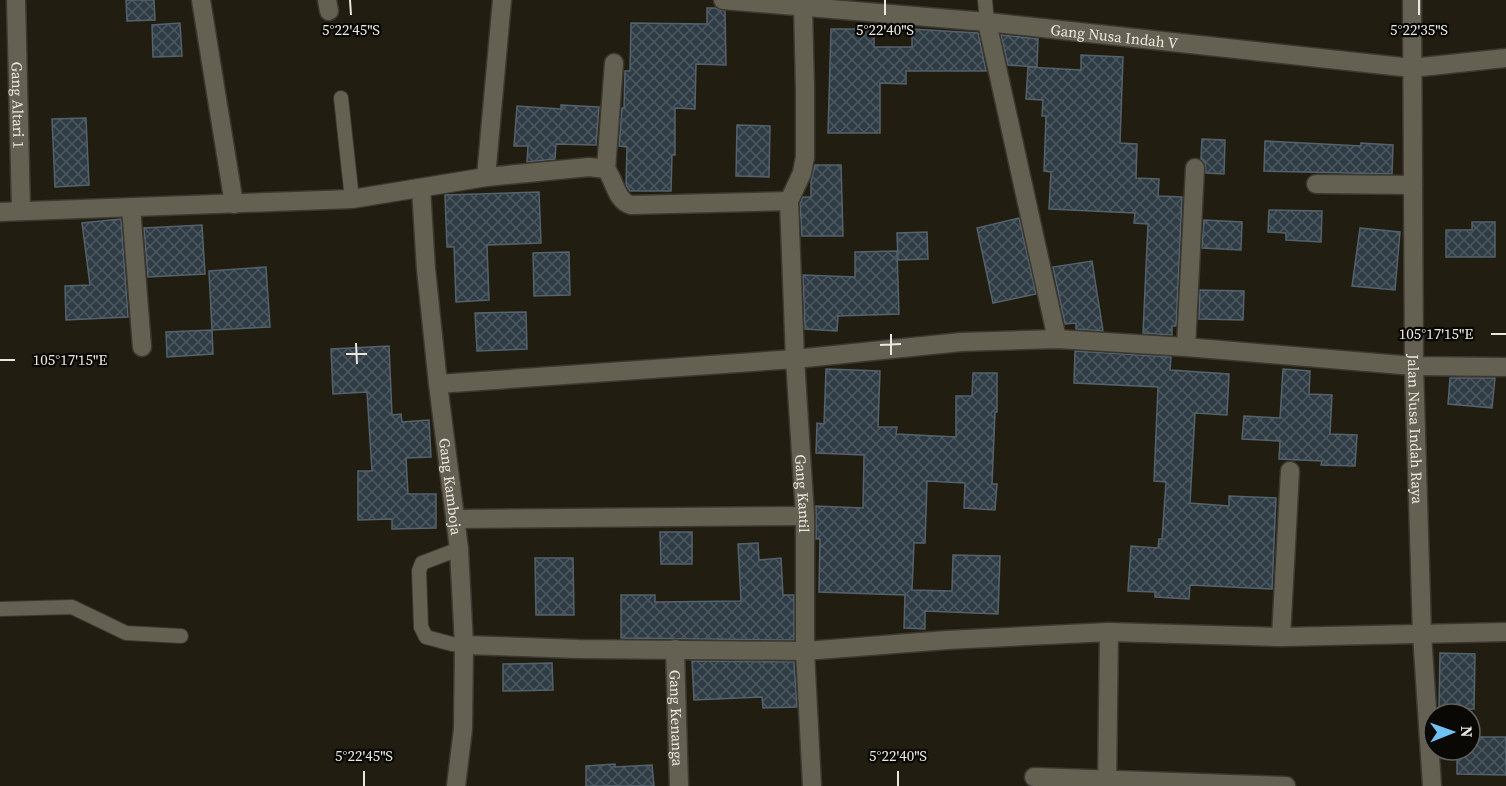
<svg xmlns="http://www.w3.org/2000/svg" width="1506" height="786" font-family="'Source Serif 4',serif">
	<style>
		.building { fill: url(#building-cross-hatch); stroke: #54626c; stroke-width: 1.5 }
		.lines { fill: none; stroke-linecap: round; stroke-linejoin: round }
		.lane-casing { stroke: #3b3832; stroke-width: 16 }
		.street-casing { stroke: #3b3832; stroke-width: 21 }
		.lane { stroke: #646152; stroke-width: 14 }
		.street { stroke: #646152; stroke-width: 18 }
		.ticks { fill: none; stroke: #e9e7df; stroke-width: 2 }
		.labels { text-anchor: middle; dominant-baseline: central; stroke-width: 4.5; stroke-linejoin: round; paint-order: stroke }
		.street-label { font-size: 15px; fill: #e9e7df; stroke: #090804 }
		.ticks-label { font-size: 15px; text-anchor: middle; fill: #e9e7df; stroke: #090804; stroke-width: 4.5; stroke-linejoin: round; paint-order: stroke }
	</style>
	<defs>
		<pattern id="building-cross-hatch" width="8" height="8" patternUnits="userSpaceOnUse" patternTransform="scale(1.5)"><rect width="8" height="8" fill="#2f3c45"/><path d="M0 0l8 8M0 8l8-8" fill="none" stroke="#4d585f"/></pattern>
	</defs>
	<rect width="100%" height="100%" fill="#211d11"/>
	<!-- building -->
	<g class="building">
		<polygon points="126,0 154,0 155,20 127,21"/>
		<polygon points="707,8 715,8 725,11 726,65 696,64 695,109 675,108 675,155 672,155 671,191 630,191 626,185 627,147 619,146 622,108 624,108 625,71 630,71 631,23 707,24"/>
		<polygon points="180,23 182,56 153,57 152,25"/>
		<polygon points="831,29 874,29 874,47 912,47 912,29 978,33 986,71 906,71 906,84 880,83 880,133 828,133"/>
		<polygon points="1001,35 1038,39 1037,67 1008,65"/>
		<polygon points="1081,55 1123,57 1120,143 1137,144 1136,178 1159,179 1158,196 1182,197 1176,326 1172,326 1172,335 1143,333 1148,224 1134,223 1135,213 1049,209 1051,172 1044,171 1046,116 1042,116 1043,100 1026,99 1028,67 1081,70"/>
		<polygon points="561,105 599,107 596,145 556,144 555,159 527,162 528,146 514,146 517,106 561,109"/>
		<polygon points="86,118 89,185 55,187 52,119"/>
		<polygon points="737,125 770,126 769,177 736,176"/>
		<polygon points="1202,139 1225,140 1224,174 1206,173 1205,163 1201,159"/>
		<polygon points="1265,141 1361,146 1361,143 1393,145 1392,174 1264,171"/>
		<polygon points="815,165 841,165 843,236 802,236 800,203 803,197 811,197 811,181"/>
		<polygon points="539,192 541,243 487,245 489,300 456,302 454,247 447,247 445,195"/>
		<polygon points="1269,210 1322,211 1321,242 1286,240 1286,233 1268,232"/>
		<polygon points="1019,218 1036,294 993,303 977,228"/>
		<polygon points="121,219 128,317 66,320 65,286 90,285 82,223"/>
		<polygon points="1204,220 1242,222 1241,250 1202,248"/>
		<polygon points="1472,222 1495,222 1495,257 1446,257 1446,230 1472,230"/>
		<polygon points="202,225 205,274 148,277 144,228"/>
		<polygon points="1360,228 1400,232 1395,290 1352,286"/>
		<polygon points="927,232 928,259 898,260 897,233"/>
		<polygon points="897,251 899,314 838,316 837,331 805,329 803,275 855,277 855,252"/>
		<polygon points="569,252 570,295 534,296 533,253"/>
		<polygon points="1092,261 1103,331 1076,329 1076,323 1065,324 1053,267"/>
		<polygon points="266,267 270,327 212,330 209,271"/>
		<polygon points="1200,290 1244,291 1243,320 1199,319"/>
		<polygon points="526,312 527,349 477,351 475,313"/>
		<polygon points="212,330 213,354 167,357 166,332"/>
		<polygon points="389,346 392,415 401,414 402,422 429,420 431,457 406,458 408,494 436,494 436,528 392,529 392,519 358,520 358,471 372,471 367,392 333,394 331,349"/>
		<polygon points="1075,351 1171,357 1170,370 1229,374 1227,415 1195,413 1190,503 1229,506 1229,496 1276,498 1272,589 1190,585 1189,599 1155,597 1155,592 1128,591 1131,546 1158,548 1159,539 1162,539 1166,482 1154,481 1158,387 1074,383"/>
		<polygon points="826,369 880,371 878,427 897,427 896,434 956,437 956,396 972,396 973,373 997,373 997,412 995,412 992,484 997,484 995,510 964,508 965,483 927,481 925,543 914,543 912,590 952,591 953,555 1000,556 998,614 925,611 925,629 904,628 905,595 819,592 820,539 816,539 816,506 863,508 864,455 816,453 817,423 824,424"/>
		<polygon points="1283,369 1310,371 1309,394 1332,395 1330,434 1357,435 1355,466 1321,465 1322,461 1279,459 1280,441 1242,439 1244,416 1280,418"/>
		<polygon points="1450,378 1495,378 1492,408 1448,404"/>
		<polygon points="660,532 692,532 692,564 661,564"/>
		<polygon points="758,543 759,560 781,558 783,595 794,595 794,640 621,638 621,595 655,595 655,602 741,601 738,544"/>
		<polygon points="535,558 573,558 574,615 536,615"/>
		<polygon points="1440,653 1475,654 1474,709 1439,709"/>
		<polygon points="692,661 794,662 797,707 763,708 762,697 694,700"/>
		<polygon points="552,663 553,690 503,691 503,664"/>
		<polygon points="1470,737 1506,737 1506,775 1457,774 1457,750 1470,750"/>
		<polygon points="615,764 615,767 652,765 654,786 586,786 586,766"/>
	</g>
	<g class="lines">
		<!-- lane casing -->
		<g class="lane-casing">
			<g id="lane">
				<polyline points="985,0 987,22"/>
				<polyline points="341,98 352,199"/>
				<polyline points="459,549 422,563 419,571 421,627 426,637 452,644 464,645"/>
				<polyline points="0,609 72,607 126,633 181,636"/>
			</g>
		</g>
		<!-- street casing -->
		<g class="street-casing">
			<g id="street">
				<path id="s1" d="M 16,0 L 21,210"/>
				<polyline points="201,0 234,204"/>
				<polyline points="327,0 329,11"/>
				<path id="s2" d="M 723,0 L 987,22 L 1412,68 L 1506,58"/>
				<path id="s3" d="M 1412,0 L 1414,366 L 1422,634 L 1432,786"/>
				<path id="s4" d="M 803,7 L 805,88 L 805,157 L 802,173 L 789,201 L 795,359 L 805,516 L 805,651 L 812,786"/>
				<polyline points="987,22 1057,339"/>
				<polyline points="606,169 614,63"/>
				<polyline points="486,177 502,0"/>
				<polyline points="1316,184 1413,185"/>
				<path id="s5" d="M 421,188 L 426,269 L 438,384 L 459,549 L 464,645 L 463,729 L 456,786"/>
				<polyline points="131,207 142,347"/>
				<path d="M 0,212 L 352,199 L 486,177 L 589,167 L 606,169 C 615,181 616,201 631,205 L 789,201"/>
				<polyline points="1186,347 1195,168"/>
				<polyline points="438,384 795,359 961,342 1057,339 1186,347 1414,366 1506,367"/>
				<polyline points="455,519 805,516"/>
				<polyline points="1281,637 1290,471"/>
				<polyline points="464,645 579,649 805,651 947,640 1109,632 1281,637 1506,632"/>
				<path id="s6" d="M 675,649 L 679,786"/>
				<polyline points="1034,777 1286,786"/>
				<polyline points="1107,786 1109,632"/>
			</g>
		</g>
		<!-- lane -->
		<use href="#lane" class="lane"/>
		<!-- street -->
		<use href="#street" class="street"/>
	</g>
	<!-- ticks -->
	<path class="ticks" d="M 350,0 L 351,15M 885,0 L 885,15M 1419,0 L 1419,15M 891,334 L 891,355M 1491,334 L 1506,334M 356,343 L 357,364M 880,345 L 901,344M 346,354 L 367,354M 0,360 L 15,360M 364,771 L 364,786M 898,771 L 898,786"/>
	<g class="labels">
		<!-- street labels -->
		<g class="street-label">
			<text stroke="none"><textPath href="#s2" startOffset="393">Gang Nusa Indah V</textPath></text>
			<text stroke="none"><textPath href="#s1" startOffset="105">Gang Altari 1</textPath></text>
			<text stroke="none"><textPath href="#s3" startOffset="429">Jalan Nusa Indah Raya</textPath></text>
			<text stroke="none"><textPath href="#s5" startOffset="300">Gang Kamboja</textPath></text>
			<text stroke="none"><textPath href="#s4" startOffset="490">Gang Kantil</textPath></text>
			<text stroke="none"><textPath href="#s6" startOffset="69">Gang Kenanga</textPath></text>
		</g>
	</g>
	<g class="ticks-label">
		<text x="351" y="35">5°22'45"S</text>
		<text x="885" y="35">5°22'40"S</text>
		<text x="1419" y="35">5°22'35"S</text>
		<text x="1436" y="339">105°17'15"E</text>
		<text x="70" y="365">105°17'15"E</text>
		<text x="364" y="761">5°22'45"S</text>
		<text x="898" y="761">5°22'40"S</text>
	</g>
	<!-- north arrow -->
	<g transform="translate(1452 732) rotate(89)"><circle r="28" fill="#090804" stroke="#63615c" stroke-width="1.5"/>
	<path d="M0-4.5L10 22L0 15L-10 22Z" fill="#71c1f4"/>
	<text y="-9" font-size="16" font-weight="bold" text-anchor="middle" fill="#e9e7df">N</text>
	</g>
</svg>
